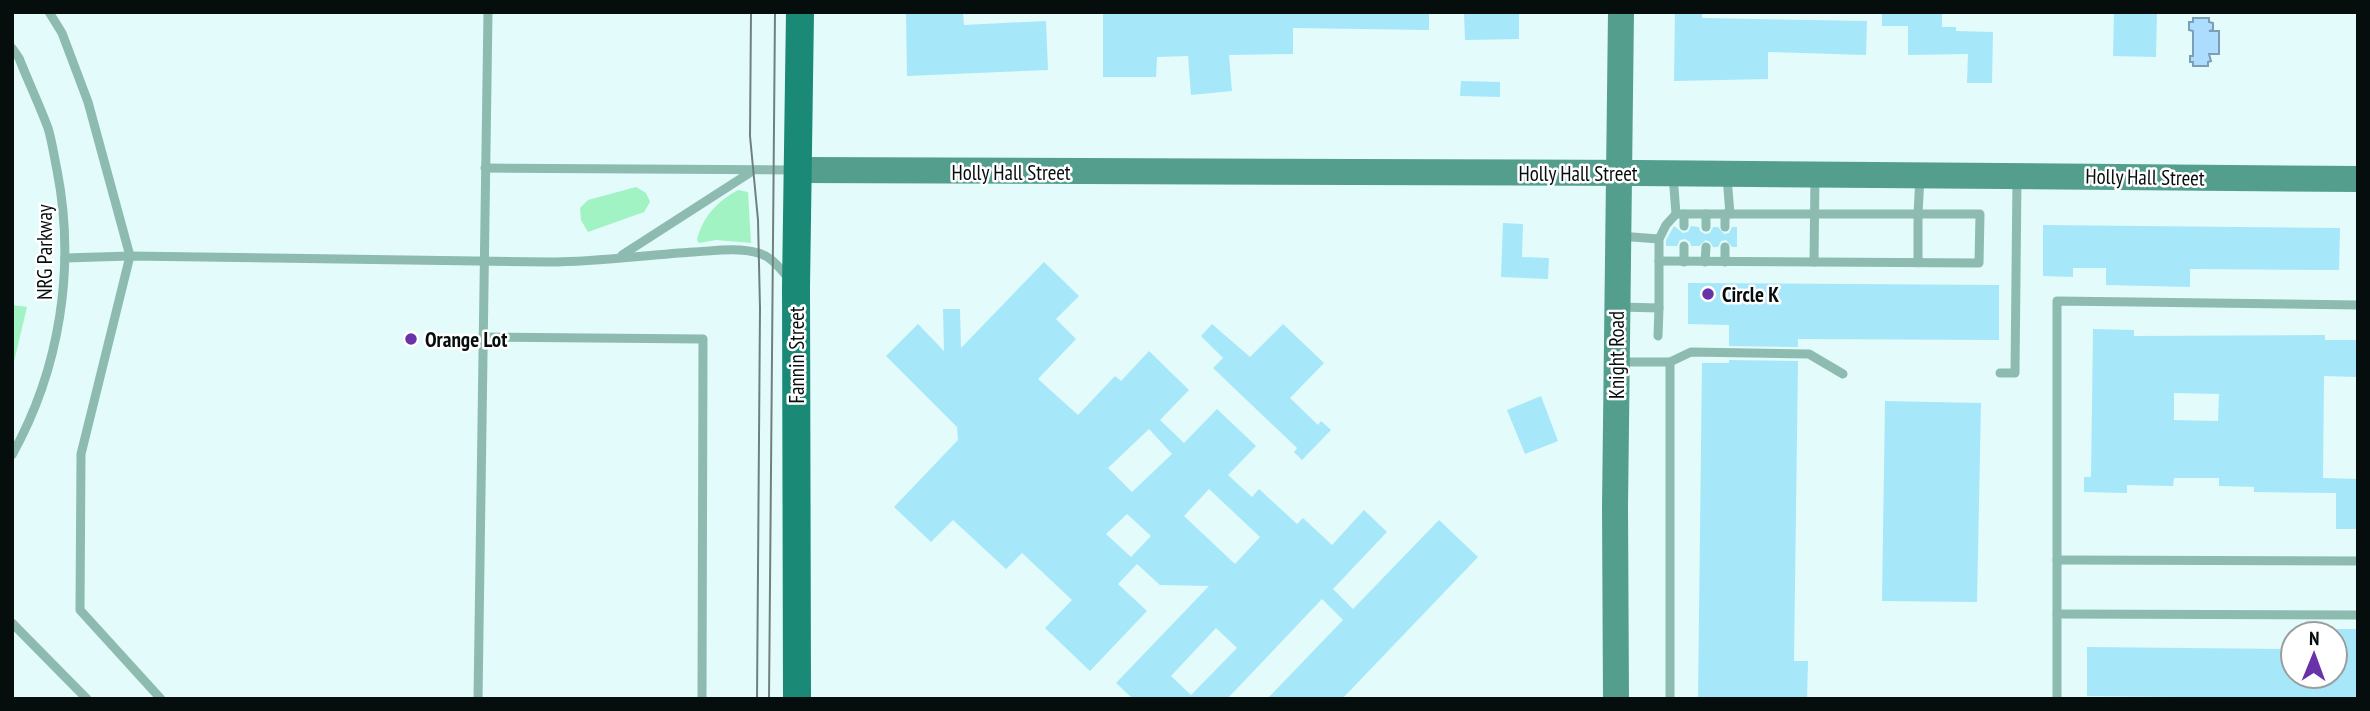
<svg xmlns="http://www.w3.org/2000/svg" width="2370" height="711" font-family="'PT Sans Narrow',sans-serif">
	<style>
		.green { fill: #a2f3c3 }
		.water { fill: #acddff; stroke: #7a9fb6; stroke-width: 2 }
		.building { fill: #a7e7fa; fill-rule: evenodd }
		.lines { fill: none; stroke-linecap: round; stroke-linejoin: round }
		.lane { stroke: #8dbbb0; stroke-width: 9 }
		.secondary { stroke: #549e8e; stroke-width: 26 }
		.primary { stroke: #1a8976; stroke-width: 28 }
		.tram { stroke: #708080; stroke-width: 2 }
		.poi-dot { fill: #6932a9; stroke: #fff; stroke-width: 2.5 }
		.labels { text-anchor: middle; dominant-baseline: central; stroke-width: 5; stroke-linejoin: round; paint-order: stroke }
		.street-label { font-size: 21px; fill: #060d0d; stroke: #fff }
		.poi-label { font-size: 21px; font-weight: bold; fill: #060d0d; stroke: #fff; text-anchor: start }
	</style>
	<rect width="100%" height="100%" fill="#e3fbfb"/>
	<!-- green -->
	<g class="green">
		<polygon points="636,187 646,193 650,202 644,212 588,232 581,220 580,208 588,200"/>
		<path d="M 738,190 L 748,192 L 751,243 L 716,240 L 699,243 L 697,240 C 703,216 717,202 738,190 Z"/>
		<polygon points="12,305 27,307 12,370"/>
	</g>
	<!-- water -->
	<polygon class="water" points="2193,18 2209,18 2209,22 2213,23 2213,30 2209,31 2219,31 2219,54 2209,54 2211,61 2208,62 2208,66 2193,66 2193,62 2190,62 2190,56 2193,56 2193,31 2189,30 2189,22 2193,22"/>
	<!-- building -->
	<g class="building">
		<polygon points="906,12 963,12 964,25 1046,21 1048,70 907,76"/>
		<polygon points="1103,12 1429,12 1429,30 1293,28 1293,54 1229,55 1232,91 1191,95 1188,56 1157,57 1156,77 1103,77"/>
		<polygon points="1464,12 1519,12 1519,39 1465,40"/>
		<polygon points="1675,12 1702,12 1702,18 1867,21 1866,55 1768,52 1768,79 1674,81"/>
		<polygon points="1882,12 1942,12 1942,27 1956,27 1956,31 1993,32 1992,83 1967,83 1968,54 1908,55 1908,26 1882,26"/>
		<polygon points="2114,12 2157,12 2156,57 2113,56"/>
		<polygon points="1461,81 1500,82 1500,97 1460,96"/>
		<polygon points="1503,223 1523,224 1522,257 1549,258 1548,279 1501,277"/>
		<polygon points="2043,225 2340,228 2339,270 2190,269 2190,287 2106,285 2106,268 2073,268 2073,277 2043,276"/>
		<polygon points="1674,226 1683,233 1688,232 1691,226 1699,227 1700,231 1705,234 1710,233 1713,227 1718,227 1724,234 1729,233 1732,227 1737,227 1737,247 1732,247 1726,240 1721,241 1718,247 1713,247 1710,242 1706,240 1699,246 1691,246 1690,242 1685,239 1680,240 1677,246 1666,246 1666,240"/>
		<path d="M 1044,262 L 1079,296 L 1056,319 L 1076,339 L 1038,379 L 1078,415 L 1115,376 L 1121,381 L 1149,351 L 1189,390 L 1160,420 L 1184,443 L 1217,409 L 1256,446 L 1228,475 L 1252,497 L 1259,489 L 1297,524 L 1303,518 L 1332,545 L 1364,510 L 1387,532 L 1333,589 L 1353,609 L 1439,520 L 1478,557 L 1342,699 L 1267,699 L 1343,620 L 1322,599 L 1227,699 L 1133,699 L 1116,683 L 1209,586 L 1160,585 L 1137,564 L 1118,584 L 1147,611 L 1090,671 L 1045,628 L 1072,600 L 1022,553 L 1006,569 L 953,520 L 931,542 L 894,507 L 958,440 L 957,427 L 886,356 L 918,324 L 944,351 L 943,309 L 960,309 L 961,348 ZM 1149,429 L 1172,454 L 1132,492 L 1108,468 ZM 1209,489 L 1260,537 L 1235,564 L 1184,516 ZM 1127,514 L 1151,536 L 1131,557 L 1106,534 ZM 1216,628 L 1237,648 L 1191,695 L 1171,676 Z"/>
		<polygon points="1688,283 1999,285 1999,340 1798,339 1798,347 1729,346 1729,325 1688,324"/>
		<polygon points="1212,324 1250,357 1283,324 1324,363 1290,398 1318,425 1321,421 1331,430 1302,460 1294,452 1297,448 1213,368 1223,358 1201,336"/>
		<path d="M 2093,329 L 2134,330 L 2134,336 L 2325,335 L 2325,340 L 2358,340 L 2358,377 L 2324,376 L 2323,478 L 2358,479 L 2358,529 L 2336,529 L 2336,493 L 2254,492 L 2254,487 L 2219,486 L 2219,478 L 2174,478 L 2173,486 L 2127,485 L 2127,493 L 2084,492 L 2084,477 L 2091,477 ZM 2174,393 L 2219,394 L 2218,421 L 2174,420 Z"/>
		<polygon points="1729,360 1798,361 1794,661 1808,661 1807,699 1698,699 1702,363 1729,363"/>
		<polygon points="1541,396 1558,441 1525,454 1507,410"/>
		<polygon points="1885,401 1981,403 1977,602 1882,601"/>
		<polygon points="2335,629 2358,629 2358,699 2087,696 2087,647 2287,649 2287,676 2335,676"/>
	</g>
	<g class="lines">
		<!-- lane -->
		<g class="lane">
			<polyline points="49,12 62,33 88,102 130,256 81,454 80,610 161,699"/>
			<path d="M 12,48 L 19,58 C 28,81 39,104 48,128 C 52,141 54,156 57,170 C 76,267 60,369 12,455"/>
			<polyline points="485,168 793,170"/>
			<polyline points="1673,175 1676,214 1730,214 1727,177"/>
			<polyline points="1684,214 1684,226"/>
			<polyline points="1725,214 1725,227"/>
			<polyline points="1730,214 1918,214 1920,177"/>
			<polyline points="1706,227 1706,214"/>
			<polyline points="1619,236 1659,239 1659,308 1620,307"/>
			<polyline points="1659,239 1666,225 1676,214"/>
			<polyline points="622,255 751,172"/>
			<path d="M 65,258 L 130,256 L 549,262 C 597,262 646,255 694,252 C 713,251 739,247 758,253 C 772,256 782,271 790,280"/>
			<polyline points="1659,261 1979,263 1980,214 1918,214 1918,263"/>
			<polyline points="1684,262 1684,246"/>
			<polyline points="1705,262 1706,247"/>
			<polyline points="1725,262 1725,247"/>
			<polyline points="1814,262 1815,176"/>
			<polyline points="1658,336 1659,308"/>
			<polyline points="482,337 703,339 702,699"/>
			<polyline points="1618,362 1670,362 1691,352 1809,354 1843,374"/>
			<polyline points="2000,373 2015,373 2017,178"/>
			<polyline points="2057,560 2358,561"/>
			<polyline points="2057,614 2358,615"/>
			<polyline points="12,623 87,699"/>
			<polyline points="478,699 488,12"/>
			<polyline points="1670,699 1670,362"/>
			<polyline points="2057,699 2057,301 2358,305"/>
		</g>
		<!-- secondary -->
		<g class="secondary">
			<polyline points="799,170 1638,173 2358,179"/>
			<polyline points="1616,699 1615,507 1621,12"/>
		</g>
		<!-- primary -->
		<polyline class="primary" points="797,699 796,287 800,12"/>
		<!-- tram -->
		<g class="tram">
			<polyline points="751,12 750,136 758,220 760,308 757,699"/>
			<polyline points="769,699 775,12"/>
		</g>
	</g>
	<!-- markers -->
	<g class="poi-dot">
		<circle cx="1708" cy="294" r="7"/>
		<circle cx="411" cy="339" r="7"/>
	</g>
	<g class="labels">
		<!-- street labels -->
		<g class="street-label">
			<text x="1011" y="172">Holly Hall Street</text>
			<text x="1578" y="173">Holly Hall Street</text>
			<text transform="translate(2145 177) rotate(1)">Holly Hall Street</text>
			<text transform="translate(44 252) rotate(-90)">NRG Parkway</text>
			<text transform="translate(796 355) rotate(-90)">Fannin Street</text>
			<text transform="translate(1616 355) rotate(-90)">Knight Road</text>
		</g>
		<!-- poi labels -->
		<g class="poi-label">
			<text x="1722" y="294">Circle K</text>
			<text x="425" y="339">Orange Lot</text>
		</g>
	</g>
	<!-- border -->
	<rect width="2370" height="711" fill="none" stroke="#060d0d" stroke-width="28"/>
	<!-- north arrow -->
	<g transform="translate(2314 655) rotate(1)"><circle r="33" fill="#ffffff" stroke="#9b9e9e" stroke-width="2"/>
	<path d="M0-5L12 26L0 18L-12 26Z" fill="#6932a9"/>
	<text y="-10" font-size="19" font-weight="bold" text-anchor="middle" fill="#060d0d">N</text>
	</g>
</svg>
